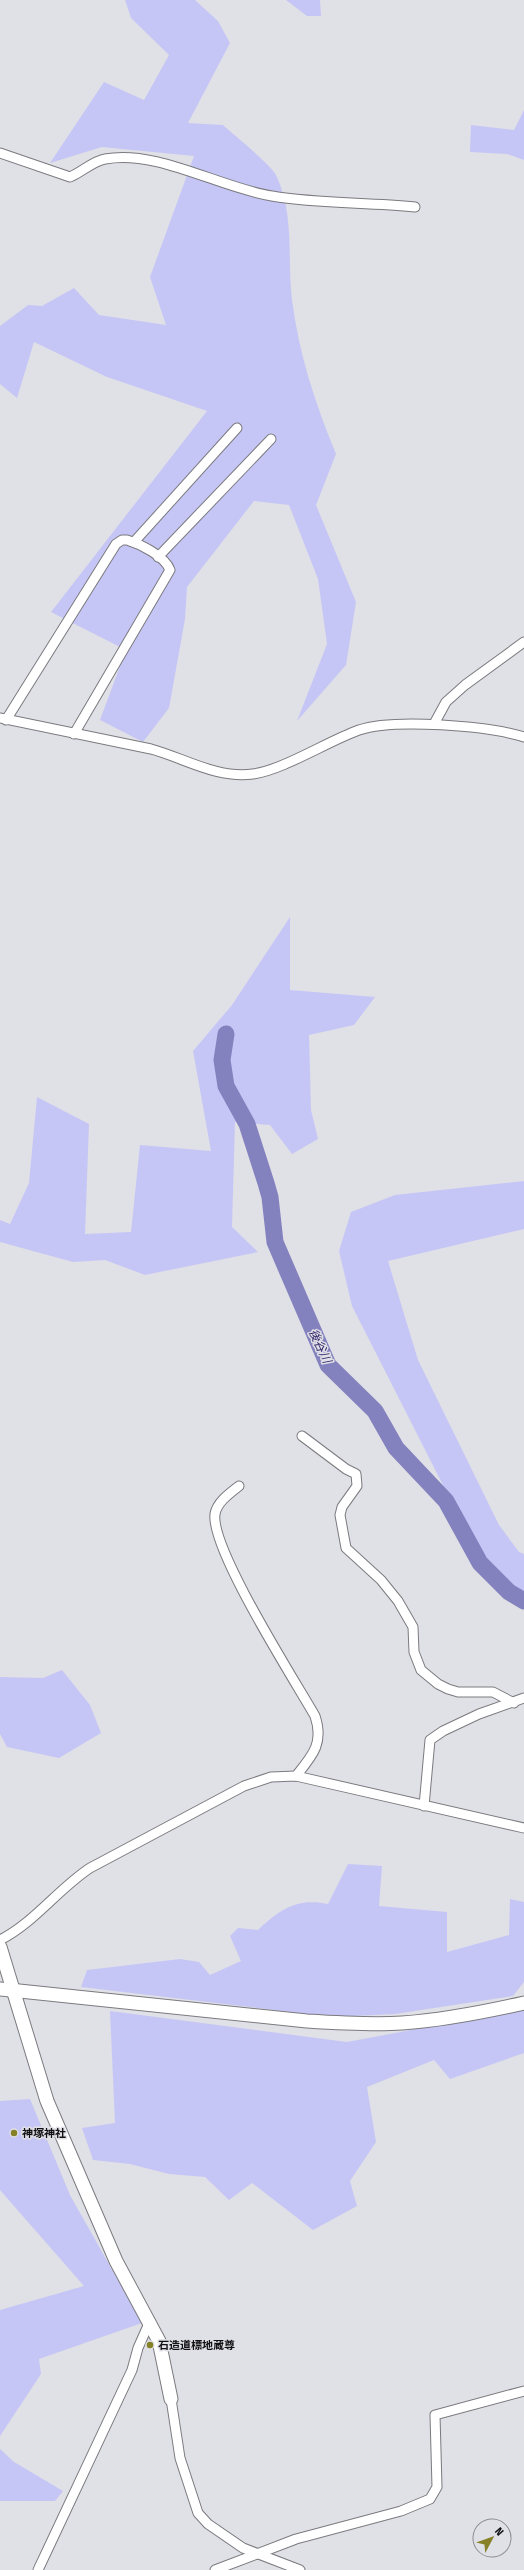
<svg xmlns="http://www.w3.org/2000/svg" width="524" height="2570" font-family="'Fira Sans Condensed','Noto Sans JP',sans-serif">
	<style>
		.green { fill: #c6c6f6 }
		.lines { fill: none; stroke-linecap: round; stroke-linejoin: round }
		.river { stroke: #8482be; stroke-width: 17 }
		.street-casing { stroke: #7a7a7f; stroke-width: 11 }
		.secondary-casing { stroke: #7a7a7f; stroke-width: 15 }
		.street { stroke: #fff; stroke-width: 9 }
		.secondary { stroke: #fff; stroke-width: 13 }
		.poi-dot { fill: #868027; stroke: #e0e0e7; stroke-width: 1.5 }
		.labels { text-anchor: middle; dominant-baseline: central; stroke-width: 3; stroke-linejoin: round; paint-order: stroke }
		.poi-label { font-size: 11px; font-weight: bold; fill: #111113; stroke: #e0e0e7; text-anchor: start }
		.water-label { font-size: 12px; font-style: italic; fill: #2c1f67; stroke: #e0e0e7 }
	</style>
	<rect width="100%" height="100%" fill="#e0e0e7"/>
	<!-- green -->
	<g class="green">
		<path d="M 125,0 L 195,0 L 218,21 L 230,43 L 188,123 L 223,125 C 234,135 270,164 276,175 C 295,215 287,258 292,300 C 299,354 315,403 336,454 L 316,505 L 356,602 L 346,665 L 297,721 L 327,644 L 318,579 L 289,505 L 254,501 L 187,587 L 185,619 L 169,708 L 143,742 L 100,720 L 126,650 L 51,612 L 207,411 L 107,377 L 34,342 L 17,398 L 0,384 L 0,326 L 28,305 L 42,306 L 74,288 L 99,315 L 166,325 L 150,277 L 194,156 L 102,147 L 50,163 L 104,82 L 144,100 L 169,55 L 131,18 Z"/>
		<polygon points="286,0 320,0 321,16 307,16"/>
		<polygon points="524,110 524,160 507,154 470,152 471,125 514,130"/>
		<polygon points="290,917 290,990 375,997 354,1025 309,1035 311,1110 318,1139 292,1154 270,1125 235,1122 232,1227 258,1252 145,1275 105,1260 73,1262 0,1242 0,1220 10,1224 29,1183 37,1097 89,1124 85,1234 131,1232 140,1145 211,1151 193,1051 232,1005"/>
		<polygon points="524,1181 524,1229 388,1261 418,1360 499,1525 519,1552 524,1554 524,1597 503,1583 480,1558 352,1306 339,1251 351,1212 395,1195"/>
		<polygon points="62,1670 90,1705 101,1733 59,1758 7,1747 0,1734 0,1677 43,1678"/>
		<path d="M 348,1864 L 382,1866 L 379,1906 L 447,1912 L 447,1952 L 509,1935 L 510,1899 L 524,1902 L 524,1982 L 513,1996 L 395,2014 L 333,2017 L 81,1987 L 87,1970 L 180,1959 L 199,1962 L 210,1975 L 241,1961 L 230,1936 L 238,1928 L 258,1930 C 281,1909 296,1898 328,1904 Z"/>
		<polygon points="524,2009 524,2053 450,2079 434,2060 367,2087 376,2142 350,2181 357,2206 313,2230 252,2183 229,2200 205,2177 169,2174 130,2164 93,2160 82,2128 115,2123 110,2011 347,2042"/>
		<polygon points="30,2099 70,2195 142,2323 39,2359 41,2374 0,2436 0,2310 84,2286 0,2190 0,2101"/>
		<polygon points="0,2449 14,2462 63,2491 55,2501 0,2501"/>
	</g>
	<g class="lines">
		<!-- river -->
		<polyline class="river" points="226,1034 222,1060 226,1086 247,1124 266,1183 270,1197 275,1242 328,1365 375,1411 396,1448 446,1501 480,1563 509,1592 524,1601"/>
		<!-- street casing -->
		<g class="street-casing">
			<g id="street">
				<path d="M 0,153 L 70,177 C 82,172 93,161 105,159 C 157,149 220,188 272,196 C 319,204 367,202 415,207"/>
				<polyline points="134,542 237,428"/>
				<polyline points="158,557 271,439"/>
				<path d="M 0,718 L 151,749 C 184,758 217,779 253,774 C 283,770 328,741 359,730 C 394,718 489,726 524,737"/>
				<path d="M 6,720 L 116,544 L 122,540 L 127,540 C 140,544 165,556 170,570 L 74,734"/>
				<polyline points="434,724 446,702 465,685 524,642"/>
				<polyline points="302,1436 346,1469 356,1474 357,1486 342,1507 340,1515 346,1548 381,1580 398,1601 413,1627 414,1652 421,1670 438,1684 448,1689 458,1692 493,1692 514,1703"/>
				<path d="M 239,1486 C 230,1493 217,1502 215,1514 C 210,1548 295,1681 315,1716 C 324,1743 313,1755 296,1776"/>
				<polyline points="424,1806 430,1740 443,1731 479,1714 524,1698"/>
				<path d="M 0,1940 C 34,1923 58,1889 90,1868 L 244,1786 L 271,1777 L 296,1776 L 524,1828"/>
				<polyline points="171,2399 180,2458 198,2513 208,2524 243,2548 300,2570"/>
				<polyline points="38,2570 132,2370 138,2348 150,2321"/>
				<polyline points="215,2570 296,2539 401,2511 430,2499 437,2487 435,2415 524,2391"/>
			</g>
		</g>
		<!-- secondary casing -->
		<g class="secondary-casing">
			<g id="secondary">
				<polyline points="0,1947 47,2101 116,2261 159,2341 171,2399"/>
				<path d="M 0,1989 L 307,2021 C 339,2023 371,2025 402,2023 C 443,2020 484,2012 524,2003"/>
			</g>
		</g>
		<!-- street -->
		<use href="#street" class="street"/>
		<!-- secondary -->
		<use href="#secondary" class="secondary"/>
	</g>
	<!-- markers -->
	<g class="poi-dot">
		<circle cx="14" cy="2133" r="4"/>
		<circle cx="150" cy="2345" r="4"/>
	</g>
	<g class="labels">
		<!-- poi labels -->
		<g class="poi-label">
			<text x="22" y="2133">神塚神社</text>
			<text x="158" y="2345">石造道標地蔵尊</text>
		</g>
		<!-- water labels -->
		<g class="water-label">
			<text transform="translate(320 1346) rotate(65)">後谷川</text>
		</g>
	</g>
	<!-- north arrow -->
	<g transform="translate(492 2538) rotate(49)"><circle r="19" fill="#e0e0e7" stroke="#8d8d92"/>
	<path d="M0-3L7 15L0 10L-7 15Z" fill="#868027"/>
	<text y="-6" font-size="11" font-weight="bold" text-anchor="middle" fill="#111113">N</text>
	</g>
</svg>
